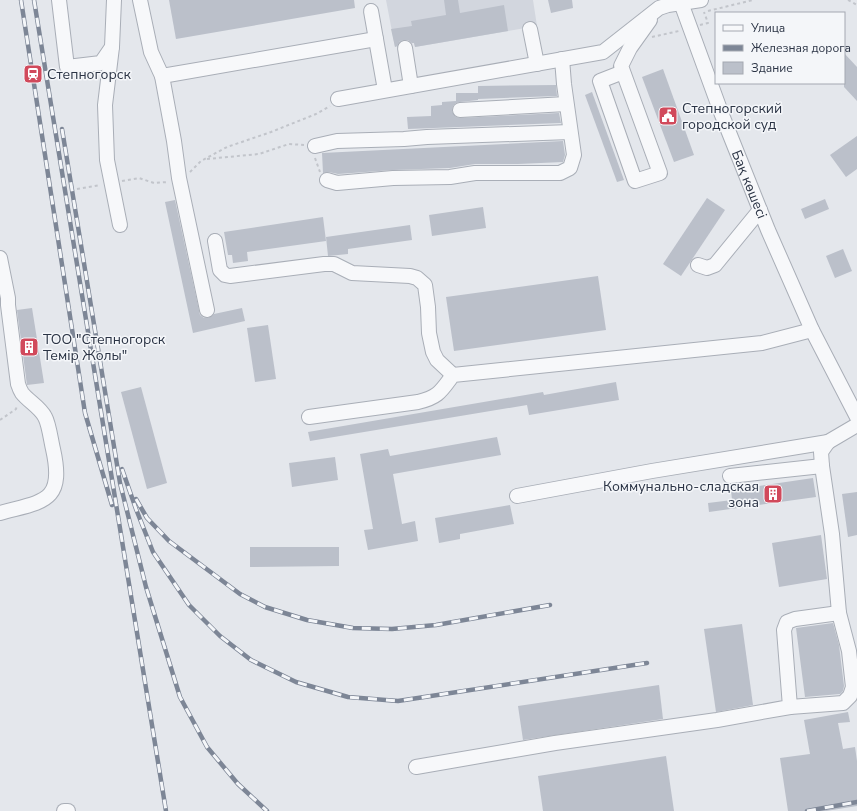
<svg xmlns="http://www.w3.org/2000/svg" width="857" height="811" font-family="'Nunito Sans',sans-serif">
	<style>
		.built { fill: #d2d6de }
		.building { fill: #bbc0ca }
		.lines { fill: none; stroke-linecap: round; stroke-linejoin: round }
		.minor-casing { stroke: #a9aeb7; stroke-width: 16 }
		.path { stroke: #c2c5cb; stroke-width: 2; stroke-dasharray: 3 3; stroke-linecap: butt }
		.minor { stroke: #f7f8fa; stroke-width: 14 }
		.rail-casing { stroke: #7d8696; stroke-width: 4.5 }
		.rail { stroke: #f4f6f9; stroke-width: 3; stroke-dasharray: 9; stroke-linecap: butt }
		.labels { text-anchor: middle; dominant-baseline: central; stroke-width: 3; stroke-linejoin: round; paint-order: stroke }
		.poi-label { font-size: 14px; fill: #2b3445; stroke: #f4f6f9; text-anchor: start }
		.street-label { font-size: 14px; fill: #2b3445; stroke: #f4f6f9 }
	</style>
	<rect width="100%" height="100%" fill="#e4e7ec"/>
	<!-- built -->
	<polygon class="built" points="386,0 533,0 537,26 415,47 414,43 395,47"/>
	<!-- building -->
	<g class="building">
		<polygon points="169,0 354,0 355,8 176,39"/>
		<polygon points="444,0 458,0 460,13 504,5 508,31 415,47 414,43 412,43 408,40 404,40 400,41 397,46 395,47 391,29 412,26 411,21 446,15"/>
		<polygon points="548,0 572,0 573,8 551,13"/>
		<polygon points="844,53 857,67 857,101 844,87"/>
		<polygon points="663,69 694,155 674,162 642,77"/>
		<polygon points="556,85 557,96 478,99 478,100 460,102 456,103 453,106 452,111 456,117 460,118 559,113 561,123 408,129 407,117 431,116 431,106 442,105 442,102 456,101 456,93 478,93 478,86"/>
		<polygon points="592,92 624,180 617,182 585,95"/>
		<polygon points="857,136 857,169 846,177 830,155"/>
		<polygon points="563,141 565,155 563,162 518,164 475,164 450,168 393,170 338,174 329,172 323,173 322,153"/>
		<polygon points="707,198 725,210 681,276 663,264"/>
		<polygon points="825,199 829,209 805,219 801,209"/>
		<polygon points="175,200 200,315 204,318 208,318 214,314 242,308 245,321 193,333 165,202"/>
		<polygon points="483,207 486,228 432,236 429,215"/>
		<polygon points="323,217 326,241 247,252 248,261 233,263 232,255 228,255 224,232"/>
		<polygon points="410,225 412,240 348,249 348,254 328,256 326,237"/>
		<polygon points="843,249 852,271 835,278 826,256"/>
		<polygon points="598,276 606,330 454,351 446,297"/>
		<polygon points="32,308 44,383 27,385 17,310"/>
		<polygon points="268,325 276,379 255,382 247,328"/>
		<polygon points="616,382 619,400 529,415 527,405 310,441 308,432 543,392 544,395"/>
		<polygon points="141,387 167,483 147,489 121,392"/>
		<polygon points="497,437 501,455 393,474 402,524 415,521 418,541 368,550 364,530 373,529 360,454 388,449 390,456"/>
		<polygon points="335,457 338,480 292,487 289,463"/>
		<polygon points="813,478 816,497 709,512 708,503 732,500 731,490"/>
		<polygon points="857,492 857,535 848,537 842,494"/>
		<polygon points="510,505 514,524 460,534 460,539 439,543 435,518"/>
		<polygon points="821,535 827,579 779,587 772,543"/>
		<polygon points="250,547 339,547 339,566 250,567"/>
		<polygon points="833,623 839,645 843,678 844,686 843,691 840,694 805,697 796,628"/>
		<polygon points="742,624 753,705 716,712 704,629"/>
		<polygon points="659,685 663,719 523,740 518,706"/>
		<polygon points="848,712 850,722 838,723 843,749 855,747 857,761 857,806 826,811 788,811 780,758 810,754 804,720"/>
		<polygon points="666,756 674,811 543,811 538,776"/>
	</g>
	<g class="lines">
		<!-- minor casing -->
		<g class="minor-casing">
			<g id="minor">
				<polyline points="59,0 67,67 101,63 112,47 114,0"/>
				<polyline points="140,0 151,52 162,76 376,39"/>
				<path id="s1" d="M 680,0 L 722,115 L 768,230 L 812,330 L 857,417"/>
				<polyline points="371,11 385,90"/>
				<polyline points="530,29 537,64"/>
				<polyline points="112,47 105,105 107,160 120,225"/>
				<polyline points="405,48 411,86"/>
				<polyline points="623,72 600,81 635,181 660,173 621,66 630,48 650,20"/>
				<polyline points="162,76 174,141 179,178 207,310"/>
				<polyline points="338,99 603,52 659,8 668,5 701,0"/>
				<polyline points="460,110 566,104"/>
				<polyline points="315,146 337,141 404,139 427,137 570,132"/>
				<polyline points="327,180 337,183 393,178 450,177 475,173 560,173 570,168 574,155 564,84 562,59"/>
				<polyline points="215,241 220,270 225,275 230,276 324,264 334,264 352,273 410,276 417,278 425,285 428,307 429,333 433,352 437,360 453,375"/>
				<path d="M 0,258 L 8,298 L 8,305 L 18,384 C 19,387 20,390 22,393 C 28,401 40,407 45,417 C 49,424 51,441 53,449 C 65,503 43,501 0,513"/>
				<polyline points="698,265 707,268 715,265 760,210"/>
				<path d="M 309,417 L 418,402 C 439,397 441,391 453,375 L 762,343 L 812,330"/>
				<polyline points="730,476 822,466"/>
				<polyline points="517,496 652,471 828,442 857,425"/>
				<polyline points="790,707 843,703 850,696 853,687 849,651 839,613 832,534 822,466 821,452 828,442"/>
				<polyline points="416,767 555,743 717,720 790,707 784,630 787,622 795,619 839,613"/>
				<polyline points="64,811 68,811"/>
			</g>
		</g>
		<!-- path -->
		<g class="path">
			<polyline points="848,0 857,5"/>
			<polyline points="708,11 753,0"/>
			<polyline points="700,25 708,23 704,12"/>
			<polyline points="652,37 679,31"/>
			<polyline points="315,158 320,172"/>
			<polyline points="207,159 259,154 289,144 304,145"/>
			<polyline points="190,172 201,161 227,147 271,132 316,114 330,106"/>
			<polyline points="122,181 139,178 154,183 168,182"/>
			<polyline points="77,189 100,185"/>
			<polyline points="0,420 16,409 17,405"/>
		</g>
		<!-- minor -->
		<use href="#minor" class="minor"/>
		<!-- rail casing -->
		<g class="rail-casing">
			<g id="rail">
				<polyline points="21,0 85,413 112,505"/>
				<polyline points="34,0 166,811"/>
				<polyline points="62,129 120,483 146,587 180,697 207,747 238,784 267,811"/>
				<polyline points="122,469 136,509 153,552 189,605 220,636 251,660 296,682 348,697 398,701 647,663"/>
				<polyline points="136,499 147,518 169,541 240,594 265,607 307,620 353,628 392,629 436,625 550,605"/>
				<polyline points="807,811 857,802"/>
			</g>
		</g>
		<!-- rail -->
		<use href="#rail" class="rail"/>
	</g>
	<!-- icons -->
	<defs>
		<g id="station-square" transform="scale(1)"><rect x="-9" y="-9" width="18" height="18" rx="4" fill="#d1495b" stroke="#f4f6f9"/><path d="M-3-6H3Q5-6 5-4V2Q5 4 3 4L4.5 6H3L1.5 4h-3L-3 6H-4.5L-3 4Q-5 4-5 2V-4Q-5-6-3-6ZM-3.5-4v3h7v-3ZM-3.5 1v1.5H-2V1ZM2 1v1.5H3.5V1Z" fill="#fff"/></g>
		<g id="civic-square" transform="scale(1)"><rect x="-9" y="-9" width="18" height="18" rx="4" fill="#d1495b" stroke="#f4f6f9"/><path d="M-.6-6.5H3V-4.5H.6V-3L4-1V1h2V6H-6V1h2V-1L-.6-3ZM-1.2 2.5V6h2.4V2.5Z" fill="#fff"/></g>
		<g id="building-square" transform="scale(1)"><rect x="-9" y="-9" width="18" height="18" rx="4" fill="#d1495b" stroke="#f4f6f9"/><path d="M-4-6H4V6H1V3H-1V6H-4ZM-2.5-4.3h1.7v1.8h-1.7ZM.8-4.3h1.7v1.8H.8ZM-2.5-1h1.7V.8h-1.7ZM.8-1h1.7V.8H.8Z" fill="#fff"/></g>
	</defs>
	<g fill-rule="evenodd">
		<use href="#station-square" x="33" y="74"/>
		<use href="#civic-square" x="668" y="116"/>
		<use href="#building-square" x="29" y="347"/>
		<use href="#building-square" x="773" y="494"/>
	</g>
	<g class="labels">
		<!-- poi labels -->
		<g class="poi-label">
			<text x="47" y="74">Степногорск</text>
			<text x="682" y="108">Степногорский<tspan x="682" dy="16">городской суд</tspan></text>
			<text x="43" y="339">ТОО "Степногорск<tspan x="43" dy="16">Темiр Жолы"</tspan></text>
			<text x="759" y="486" text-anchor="end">Коммунально-сладская<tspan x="759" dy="16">зона</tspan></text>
		</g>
		<!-- street labels -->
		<g class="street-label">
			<text stroke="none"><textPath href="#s1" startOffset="197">Бақ көшесі</textPath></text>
		</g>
	</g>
	<!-- legend -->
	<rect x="715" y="12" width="130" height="72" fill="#f4f6f9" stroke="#a4a8b1"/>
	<rect x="723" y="25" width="20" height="6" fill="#f7f8fa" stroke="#a4a8b1"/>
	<text x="751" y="32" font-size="12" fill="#2b3445">Улица</text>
	<rect x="723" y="45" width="20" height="6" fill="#7d8696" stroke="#a4a8b1"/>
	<text x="751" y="52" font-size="12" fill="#2b3445">Железная дорога</text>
	<rect x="723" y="62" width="20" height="12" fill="#bbc0ca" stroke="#a4a8b1"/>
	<text x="751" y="72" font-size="12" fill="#2b3445">Здание</text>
</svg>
